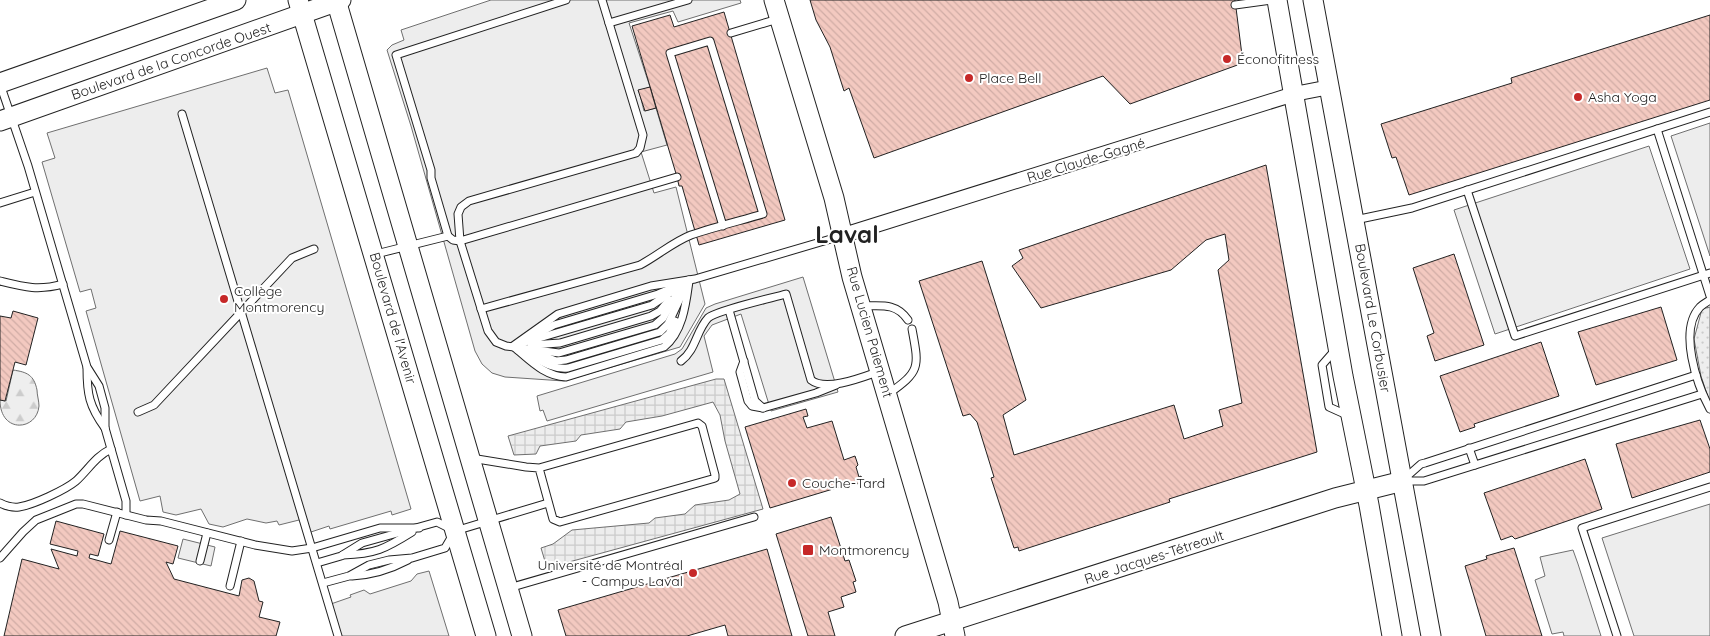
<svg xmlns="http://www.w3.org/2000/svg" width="1710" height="636" font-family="Quicksand,sans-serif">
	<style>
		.grass { fill: url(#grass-dots); stroke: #6f6f6f }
		.forest { fill: url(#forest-firs); stroke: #6f6f6f }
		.parking { fill: #ededed; stroke: #6f6f6f }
		.plaza { fill: url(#plaza-grid); stroke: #6f6f6f }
		.building { fill: url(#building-back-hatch); stroke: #222 }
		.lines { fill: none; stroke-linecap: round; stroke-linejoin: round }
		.lane-casing { stroke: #222; stroke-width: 9 }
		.street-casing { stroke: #222; stroke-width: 16 }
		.secondary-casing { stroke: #222; stroke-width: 21 }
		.lane { stroke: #fff; stroke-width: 7 }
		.street { stroke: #fff; stroke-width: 14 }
		.secondary { stroke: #fff; stroke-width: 19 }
		.poi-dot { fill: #c62828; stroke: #fff; stroke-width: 2 }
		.labels { text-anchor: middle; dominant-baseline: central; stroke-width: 4; stroke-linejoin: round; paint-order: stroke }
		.poi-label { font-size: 14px; fill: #222; stroke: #fff; text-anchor: start }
		.street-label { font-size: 14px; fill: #222; stroke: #fff }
		.town-label { font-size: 24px; font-weight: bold; fill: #222; stroke: #fff }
	</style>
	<defs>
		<pattern id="grass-dots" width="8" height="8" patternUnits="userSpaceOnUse" patternTransform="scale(1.25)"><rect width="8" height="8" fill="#eee"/><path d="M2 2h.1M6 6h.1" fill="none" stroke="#ccc" stroke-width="1.8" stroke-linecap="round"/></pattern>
		<pattern id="forest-firs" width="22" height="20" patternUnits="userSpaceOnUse" patternTransform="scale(1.25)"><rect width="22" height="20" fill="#eee"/><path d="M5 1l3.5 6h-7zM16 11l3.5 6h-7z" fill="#ccc"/></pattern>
		<pattern id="plaza-grid" width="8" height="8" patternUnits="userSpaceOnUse" patternTransform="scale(1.25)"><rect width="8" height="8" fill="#ededed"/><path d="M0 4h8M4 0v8" fill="none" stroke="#cbcbcb"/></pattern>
		<pattern id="building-back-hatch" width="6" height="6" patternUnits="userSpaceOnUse" patternTransform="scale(1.25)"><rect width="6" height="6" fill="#f3c9c0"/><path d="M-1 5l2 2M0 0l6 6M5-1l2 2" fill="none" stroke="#d0aca5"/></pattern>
	</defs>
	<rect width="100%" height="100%" fill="#fff"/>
	<!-- grass -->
	<polygon class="grass" points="1710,307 1710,403 1701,376 1694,339 1702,309"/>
	<!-- forest -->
	<path class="forest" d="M 13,370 C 27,372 34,375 37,390 C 37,395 39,401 39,406 C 37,431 0,434 0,400 L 6,401 Z"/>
	<!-- parking -->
	<g class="parking">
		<polygon points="491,0 740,0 741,3 678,22 673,11 629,23 650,87 639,91 644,111 656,108 667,145 641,152 654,193 676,187 705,304 680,347 564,381 505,377 492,373 482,364 475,351 411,126 387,50 392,45 404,40 401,30"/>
		<polygon points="267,68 275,93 288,90 411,509 392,515 391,511 330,529 329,526 308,533 303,519 279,525 277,521 266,523 247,519 223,527 209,524 201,509 176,515 163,512 160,496 140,501 86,311 96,308 91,289 80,292 42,162 55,158 47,133"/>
		<polygon points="1710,123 1710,256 1671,136"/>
		<polygon points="1649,146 1690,269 1495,334 1454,210"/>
		<polygon points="803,277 838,392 771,411 741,314 712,325 704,336 713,372 547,421 543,410 540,411 537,396 675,354 682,349 706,308 715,304"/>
		<polygon points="1710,504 1710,636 1634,636 1602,538"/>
		<polygon points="183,539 215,547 211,566 178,558"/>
		<polygon points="1573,550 1578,564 1601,636 1564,636 1563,632 1552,634 1535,580 1545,576 1540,557"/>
		<polygon points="429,571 449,636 338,636 328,605 351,597 350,595 364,590 370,594 411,581 417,574"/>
	</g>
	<!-- plaza -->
	<polygon class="plaza" points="716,379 724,379 763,509 547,568 541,548 553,544 572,530 649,523 655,518 685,514 695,505 729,500 740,494 725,441 720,415 713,402 662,416 626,422 620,429 581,435 576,441 540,446 536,454 514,455 508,436"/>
	<!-- building -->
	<g class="building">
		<polygon points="810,0 1235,0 1243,63 1130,104 1103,76 874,158 849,88 844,91 830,47 816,20"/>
		<polygon points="724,12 785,220 699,245 682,186 679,186 677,177 632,26 670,15 674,27"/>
		<polygon points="1710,15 1710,100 1409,195 1396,157 1392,158 1381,124 1512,83 1511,78"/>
		<polygon points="650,87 656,108 645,111 638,90"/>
		<polygon points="1266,165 1317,452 1169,499 1170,502 1019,551 1018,547 1014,548 991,478 994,477 977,422 970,414 963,416 919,281 982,261 1026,400 1003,415 1014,455 1174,405 1184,439 1223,426 1219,410 1242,403 1218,270 1229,260 1225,234 1206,240 1171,270 1041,308 1012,266 1023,258 1019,250"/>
		<polygon points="1454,254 1484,345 1435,361 1427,336 1434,333 1413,268"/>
		<polygon points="1661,307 1677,360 1596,385 1578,332"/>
		<polygon points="13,311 38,318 26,365 15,362 5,401 0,400 0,316 11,318"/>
		<polygon points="1541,342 1559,396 1474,424 1475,427 1460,432 1440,376"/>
		<polygon points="806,409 808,416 803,417 807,428 832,421 844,460 855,456 858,465 856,467 859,477 861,476 863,482 843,488 843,486 770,508 745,427"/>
		<polygon points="1700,420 1710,449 1710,472 1632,498 1616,444"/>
		<polygon points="1585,459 1602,509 1515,539 1512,536 1501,540 1484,493"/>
		<polygon points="831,517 845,561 849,560 856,581 853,582 856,592 841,597 844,607 828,612 835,636 808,636 776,534"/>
		<polygon points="56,521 104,534 98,556 90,554 89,558 111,564 120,531 178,546 173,564 166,562 174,579 239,596 242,580 249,578 254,581 259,601 263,602 259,617 280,622 276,636 4,636 22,559 59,569 51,549 77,556 78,551 50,544"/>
		<polygon points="1514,548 1542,636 1486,636 1465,566 1487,559 1486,556"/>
		<polygon points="767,549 792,636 728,636 725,625 687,636 566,636 558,610"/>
	</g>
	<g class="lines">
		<!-- lane casing -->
		<g class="lane-casing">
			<g id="lane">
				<polyline points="566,0 396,55 431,170 431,178 448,236 453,240 460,241 677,177"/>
				<polyline points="602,0 643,135 640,148 636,153 469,201 461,207 458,214 460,241 488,331 496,342 506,346 559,353 655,325 663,318 675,297 689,280"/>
				<polyline points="1235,5 1272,0"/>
				<polyline points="609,23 688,0"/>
				<polyline points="731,33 778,19"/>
				<polyline points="0,84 28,166 87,367 99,386 105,408 105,428 126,501 126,515"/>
				<polyline points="182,114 338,636"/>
				<polyline points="1657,129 1710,296"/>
				<polyline points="1467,190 1515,336 1710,273"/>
				<polyline points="0,203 35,192"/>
				<polyline points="1355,220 1412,208 1710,112"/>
				<polyline points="376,254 448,236"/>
				<path d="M 0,281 C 24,287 38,291 63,284"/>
				<path d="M 1710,300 C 1707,302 1703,304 1700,307 C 1678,330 1697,385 1710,409"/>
				<path d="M 861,306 C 880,306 896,302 908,320"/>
				<path d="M 481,309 L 640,265 C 657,256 673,242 691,235 C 714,227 739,221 763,214 L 710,41 L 670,53 L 723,226"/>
				<polyline points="729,310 755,401 763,408 816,393 836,385"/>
				<polyline points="532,337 554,325 658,294 675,287"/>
				<polyline points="522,343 652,305 680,286"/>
				<polyline points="531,345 560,343 651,316 660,311 669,300"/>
				<polyline points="513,346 558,314 651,286 695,279 841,236"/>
				<path d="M 514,347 C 530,360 544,376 566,377 L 664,347 C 683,332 686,303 689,281"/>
				<polyline points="1336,349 1322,365 1329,407 1349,416"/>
				<path d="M 527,353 C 540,360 553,370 568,368 L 662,340 L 669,334 L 675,321"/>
				<polyline points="536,353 556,361 566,360 660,332 668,324 683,292"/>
				<path d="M 681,361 C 696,350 696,331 708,318 C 715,311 772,298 786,294 L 811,380 C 826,392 863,377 880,371"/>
				<polyline points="744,361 740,372 748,401 752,406 763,408"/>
				<path d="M 87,368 C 87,394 89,406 105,428"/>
				<path d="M 888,394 C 921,371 919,367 912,329"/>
				<polyline points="138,412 154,405 292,258 314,249"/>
				<polyline points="1469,448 1475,465"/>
				<polyline points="471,458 526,467 539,468 698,423 702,426 715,475 715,478 712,479 560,522 553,519 539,468"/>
				<polyline points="1404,479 1421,464 1425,463 1696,375"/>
				<polyline points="1403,481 1424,481 1702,394"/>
				<path d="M 0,503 C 6,506 12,508 19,507 C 33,505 65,490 76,481 C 88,470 96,456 111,449"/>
				<polyline points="109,540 117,512"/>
				<path d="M 343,555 C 375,554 385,549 412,532"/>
				<polyline points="0,558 23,532 36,520 76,504 83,504 146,520 161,521 255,545 292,551 312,548 380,528 419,528"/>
				<polyline points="200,561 207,533"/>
				<polyline points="317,563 341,556 362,543 437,522 455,531 548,503"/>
				<path d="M 352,576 C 373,575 389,570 408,560"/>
				<polyline points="323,583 349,576 369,565 389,560 412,558 445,548 452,536"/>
				<polyline points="230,586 241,541"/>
				<polyline points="509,588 754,517"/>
				<polyline points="1617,636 1582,528 1710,487"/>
			</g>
		</g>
		<!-- street casing -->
		<g class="street-casing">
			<polyline id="street" points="844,235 1294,94 1330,87"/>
		</g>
		<!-- secondary casing -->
		<g class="secondary-casing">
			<g id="secondary">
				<polyline points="298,0 486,636"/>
				<polyline points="336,0 522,636"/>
				<polyline points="774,0 834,198 852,277 948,602 955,636"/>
				<polyline points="1277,0 1343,376 1369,505 1392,636"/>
				<polyline points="1313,0 1431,636"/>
				<polyline points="0,83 236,0"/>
				<polyline points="0,121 341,0"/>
				<polyline points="905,636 1335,498 1403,481"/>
			</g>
		</g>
		<!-- lane -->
		<use href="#lane" class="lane"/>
		<!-- street -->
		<use href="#street" class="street"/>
		<!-- secondary -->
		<use href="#secondary" class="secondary"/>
	</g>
	<!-- markers -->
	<g class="poi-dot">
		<circle cx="1227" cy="59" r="5"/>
		<circle cx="969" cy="78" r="5"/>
		<circle cx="1578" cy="97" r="5"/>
		<circle cx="224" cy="299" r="5"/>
		<circle cx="792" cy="483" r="5"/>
		<rect x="802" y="544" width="12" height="12" rx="2.5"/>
		<circle cx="693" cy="573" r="5"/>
	</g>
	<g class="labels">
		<!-- poi labels -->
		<g class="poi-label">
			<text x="1237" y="59">Éconofitness</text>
			<text x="979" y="78">Place Bell</text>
			<text x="1588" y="97">Asha Yoga</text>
			<text x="234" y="291">Collège<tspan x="234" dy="16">Montmorency</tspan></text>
			<text x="802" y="483">Couche-Tard</text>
			<text x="819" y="550">Montmorency</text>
			<text x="683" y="565" text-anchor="end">Université de Montréal<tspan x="683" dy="16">- Campus Laval</tspan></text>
		</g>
		<!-- street labels -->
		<g class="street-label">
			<text transform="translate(171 61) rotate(-19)">Boulevard de la Concorde Ouest</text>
			<text transform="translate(1086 160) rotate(-17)">Rue Claude-Gagné</text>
			<text transform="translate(393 318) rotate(74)">Boulevard de l'Avenir</text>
			<text transform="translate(1373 318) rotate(80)">Boulevard Le Corbusier</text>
			<text transform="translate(870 332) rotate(74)">Rue Lucien Paiement</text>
			<text transform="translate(1154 557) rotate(-18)">Rue Jacques-Tétreault</text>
		</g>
		<!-- town labels -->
		<g class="town-label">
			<text x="847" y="234">Laval</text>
		</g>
	</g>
</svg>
